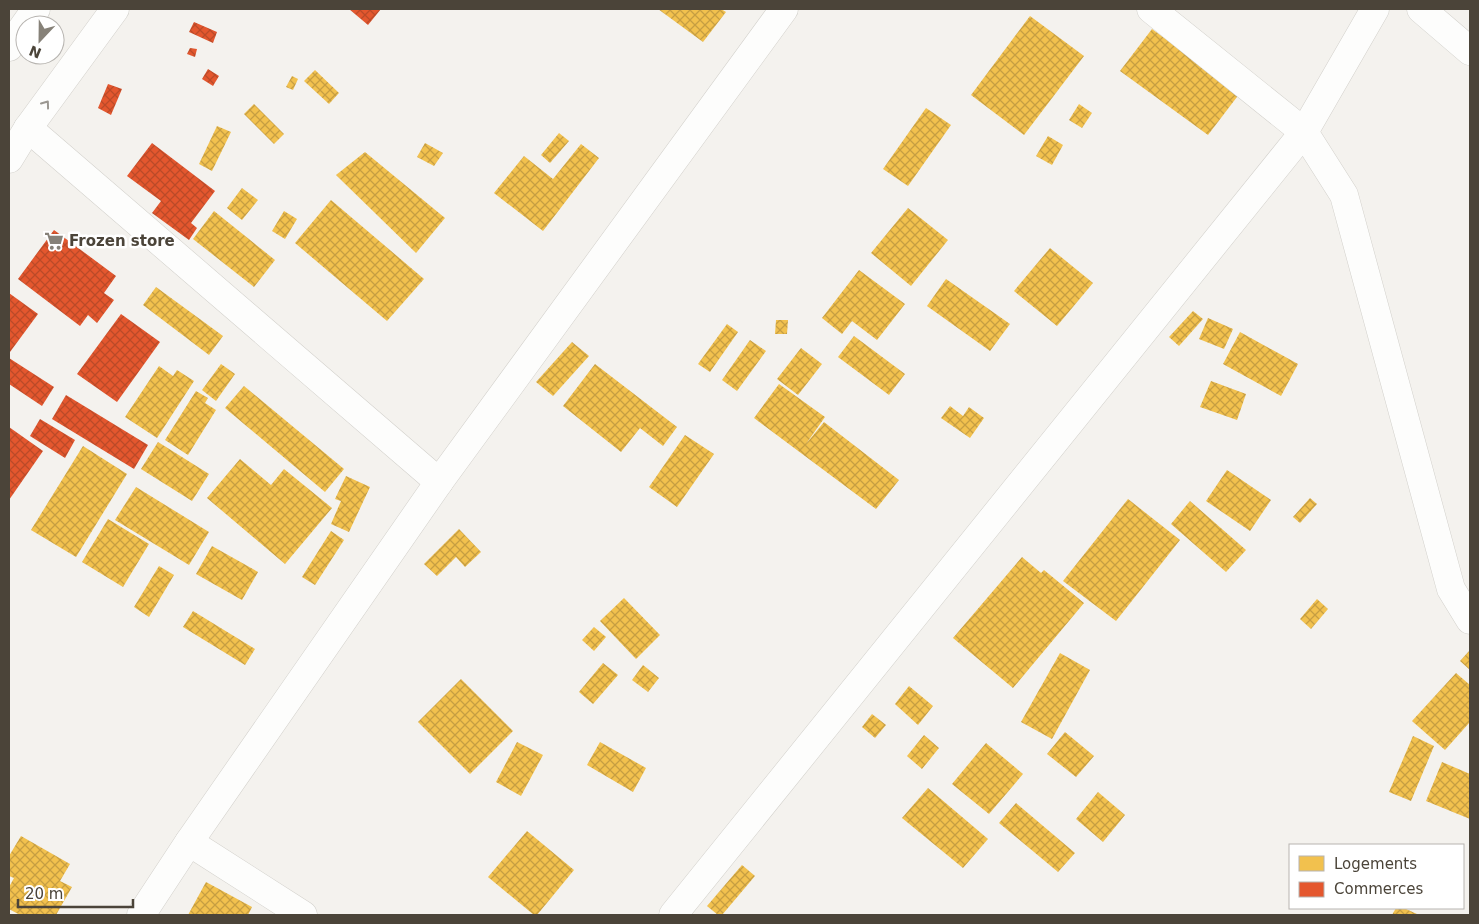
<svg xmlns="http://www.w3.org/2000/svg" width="1479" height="924" font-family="'DejaVu Sans',sans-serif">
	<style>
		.homes { fill: url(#homes-cross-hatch) }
		.shops { fill: url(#shops-cross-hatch) }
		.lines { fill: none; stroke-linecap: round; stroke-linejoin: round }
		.minor-casing { stroke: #d2d0cb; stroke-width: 29 }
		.minor { stroke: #fdfdfc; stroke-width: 28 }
		.oneway { stroke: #9b9791 }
		.labels { text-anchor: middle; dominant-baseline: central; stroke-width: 5; stroke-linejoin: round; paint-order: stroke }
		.poi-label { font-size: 15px; font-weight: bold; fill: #4b4439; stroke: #fff; text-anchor: start }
	</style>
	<defs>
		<pattern id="homes-cross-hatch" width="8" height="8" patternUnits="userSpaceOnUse" patternTransform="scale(1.25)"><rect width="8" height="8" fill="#f2c14e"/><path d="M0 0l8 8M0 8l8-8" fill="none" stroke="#c69e42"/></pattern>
		<pattern id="shops-cross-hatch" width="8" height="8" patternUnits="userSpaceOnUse" patternTransform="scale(1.25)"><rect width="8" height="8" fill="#e4572e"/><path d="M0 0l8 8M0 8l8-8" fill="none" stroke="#bb4a28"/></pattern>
	</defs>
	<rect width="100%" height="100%" fill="#f4f2ee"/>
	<!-- homes -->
	<g class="homes">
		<polygon points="658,9 721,9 726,12 703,42"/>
		<polygon points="1030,16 1084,56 1024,135 971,95"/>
		<polygon points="1152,29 1240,93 1208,135 1120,71"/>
		<polygon points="315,70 339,93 329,104 304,81"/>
		<polygon points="292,76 298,79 293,90 286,87"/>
		<polygon points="254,104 284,134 274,144 244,114"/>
		<polygon points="1079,104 1092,113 1082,128 1069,120"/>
		<polygon points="926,108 951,125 908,186 883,169"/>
		<polygon points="217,126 231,132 212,171 199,164"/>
		<polygon points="559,133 569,141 550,163 541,155"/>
		<polygon points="1048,136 1063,145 1052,165 1036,156"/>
		<polygon points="425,143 443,153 434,166 417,157"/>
		<polygon points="581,144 599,158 543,231 494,193 524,156 553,179"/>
		<polygon points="365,152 445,218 416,253 336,175"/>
		<polygon points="242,188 258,200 242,220 227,208"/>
		<polygon points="331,200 424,279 387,321 295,243"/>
		<polygon points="908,208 948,240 911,286 871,253"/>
		<polygon points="214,211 275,260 254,287 193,239"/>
		<polygon points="284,211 297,219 285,239 272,231"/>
		<polygon points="1050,248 1093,283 1057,326 1014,291"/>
		<polygon points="859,270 905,304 877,340 852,321 842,334 822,318"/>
		<polygon points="946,279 1010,324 990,351 927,306"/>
		<polygon points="156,287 223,336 209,355 143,305"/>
		<polygon points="1193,311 1203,319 1179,346 1169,337"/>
		<polygon points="1208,318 1233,329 1224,349 1199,339"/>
		<polygon points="776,320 788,320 787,334 775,334"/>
		<polygon points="727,324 738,332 710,372 698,364"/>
		<polygon points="1240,332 1298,364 1281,396 1223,364"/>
		<polygon points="854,336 905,374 889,395 838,357"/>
		<polygon points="750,340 766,351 737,391 722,380"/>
		<polygon points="572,342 589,356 553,396 536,382"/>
		<polygon points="801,348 822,364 798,395 777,379"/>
		<polygon points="221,364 235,374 216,401 202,390"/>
		<polygon points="595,364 677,427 663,446 640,428 621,452 563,406"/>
		<polygon points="159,366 173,376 177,370 194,381 157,438 125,417"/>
		<polygon points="1211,381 1246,394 1237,420 1200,407"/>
		<polygon points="779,384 825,417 806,444 824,422 899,480 876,509 754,418"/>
		<polygon points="244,386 344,469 325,492 225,408"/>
		<polygon points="196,391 208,398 205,403 216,410 188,455 165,440"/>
		<polygon points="950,406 963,416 969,407 984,418 970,438 941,418"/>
		<polygon points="685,435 714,454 677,507 649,487"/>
		<polygon points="158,442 209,474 192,501 141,469"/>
		<polygon points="83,446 127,474 76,557 31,530"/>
		<polygon points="240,459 271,485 284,469 332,508 285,564 207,498"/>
		<polygon points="1227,470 1271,500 1250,531 1206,501"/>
		<polygon points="346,476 370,487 349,532 331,524 341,501 335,499"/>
		<polygon points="136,487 209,532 189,565 115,520"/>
		<polygon points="1310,498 1317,504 1300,523 1293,517"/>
		<polygon points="1128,499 1180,540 1116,621 1063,581"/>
		<polygon points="1190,501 1246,550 1226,572 1171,524"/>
		<polygon points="108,519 149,544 123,587 82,562"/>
		<polygon points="459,529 481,552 465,567 456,557 437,576 424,564"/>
		<polygon points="331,531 344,540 315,585 302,577"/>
		<polygon points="212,546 258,572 242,600 196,574"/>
		<polygon points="1022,557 1041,573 1044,570 1084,603 1013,688 953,638"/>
		<polygon points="159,566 174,575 149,617 134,607"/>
		<polygon points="624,598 660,635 636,659 600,621"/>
		<polygon points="1317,599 1328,609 1311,629 1300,619"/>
		<polygon points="193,611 255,649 245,665 183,627"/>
		<polygon points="594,627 606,637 594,651 582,640"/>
		<polygon points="1470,650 1470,670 1460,661"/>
		<polygon points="1060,653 1090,670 1052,739 1021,722"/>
		<polygon points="603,663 618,675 593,704 579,692"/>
		<polygon points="643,665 659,678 648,692 632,680"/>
		<polygon points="1456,673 1470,685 1470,722 1445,750 1412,721"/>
		<polygon points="461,679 513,731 470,774 418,722"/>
		<polygon points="909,686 933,706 918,725 895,704"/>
		<polygon points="872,714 886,725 875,738 862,727"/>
		<polygon points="1065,732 1094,756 1076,777 1047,754"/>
		<polygon points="924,735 939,748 922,769 907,756"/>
		<polygon points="1413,736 1434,746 1411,801 1389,792"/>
		<polygon points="517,742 543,755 521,796 496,782"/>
		<polygon points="600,742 646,768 633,792 587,765"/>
		<polygon points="986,743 1023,774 989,814 952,784"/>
		<polygon points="1442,762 1470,774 1470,819 1426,801"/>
		<polygon points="928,788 988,839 963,868 902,818"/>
		<polygon points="1098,792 1125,815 1103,842 1076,819"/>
		<polygon points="1016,803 1075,853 1058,872 999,823"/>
		<polygon points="527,831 574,870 537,915 534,915 488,877"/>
		<polygon points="21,836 70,864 60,881 72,887 56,915 20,915 9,909 9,887 14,878 9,876 9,856"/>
		<polygon points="742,865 755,876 722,915 718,915 707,906"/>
		<polygon points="206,882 252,907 248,915 188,915"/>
		<polygon points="1396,908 1404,908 1419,915 1392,915"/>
	</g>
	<!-- shops -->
	<g class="shops">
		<polygon points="349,9 381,9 368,25"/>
		<polygon points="194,22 217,32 213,43 189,32"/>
		<polygon points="190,48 197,49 195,57 187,54"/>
		<polygon points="208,69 219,76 213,86 202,79"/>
		<polygon points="108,84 122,89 111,115 98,108"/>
		<polygon points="152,143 215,191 191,223 197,228 189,240 152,213 161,201 127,176"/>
		<polygon points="54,230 116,276 104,293 114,300 97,323 88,315 80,326 18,279"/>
		<polygon points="9,293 38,314 10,352 9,351"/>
		<polygon points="121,314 160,342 117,402 77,374"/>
		<polygon points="9,358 54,387 42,406 9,384"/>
		<polygon points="66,395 148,445 134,469 52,419"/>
		<polygon points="40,419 75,440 65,458 30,436"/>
		<polygon points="9,427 43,451 9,500"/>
	</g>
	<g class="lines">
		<!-- minor casing -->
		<g class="minor-casing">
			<g id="minor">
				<polyline points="1151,9 1304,132 1344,195 1451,589 1470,620"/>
				<polyline points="1421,9 1470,51"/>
				<polyline points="9,47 36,9"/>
				<polyline points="28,128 439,482"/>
				<polyline points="9,159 28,128 115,9"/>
				<polyline points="189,842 303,915"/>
				<polyline points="141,915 189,842 439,482 784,9"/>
				<polyline points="673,915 1304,132 1375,9"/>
			</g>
		</g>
		<!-- minor -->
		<use href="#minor" class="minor"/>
	</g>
	<!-- one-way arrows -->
	<defs><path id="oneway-chevron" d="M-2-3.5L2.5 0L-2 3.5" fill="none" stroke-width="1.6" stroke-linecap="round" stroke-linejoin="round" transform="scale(1.25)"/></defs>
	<use class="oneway" href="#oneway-chevron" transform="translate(46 104) rotate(-54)"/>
	<!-- icons -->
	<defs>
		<g id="supermarket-bare" transform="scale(1.5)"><path d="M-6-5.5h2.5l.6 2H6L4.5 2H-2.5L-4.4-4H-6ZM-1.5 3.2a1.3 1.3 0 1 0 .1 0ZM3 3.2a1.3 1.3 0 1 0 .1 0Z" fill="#868178" stroke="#fff" stroke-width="2.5" paint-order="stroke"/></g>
	</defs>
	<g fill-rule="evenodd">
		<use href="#supermarket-bare" x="54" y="241"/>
	</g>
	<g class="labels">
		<!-- poi labels -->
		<g class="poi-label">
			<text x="69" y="241">Frozen store</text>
		</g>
	</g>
	<!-- border -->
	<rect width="1479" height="924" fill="none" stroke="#4b4439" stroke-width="20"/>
	<!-- legend -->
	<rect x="1289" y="844" width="175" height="65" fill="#ffffff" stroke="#b7b4b0"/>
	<rect x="1299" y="856" width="25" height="15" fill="#f2c14e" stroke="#b7b4b0"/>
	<text x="1334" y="869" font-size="15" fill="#4b4439">Logements</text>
	<rect x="1299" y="882" width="25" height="15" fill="#e4572e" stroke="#b7b4b0"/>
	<text x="1334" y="894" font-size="15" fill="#4b4439">Commerces</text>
	<!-- north arrow -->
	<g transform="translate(40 40) rotate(202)"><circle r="24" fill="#ffffff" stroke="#b7b4b0"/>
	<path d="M0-4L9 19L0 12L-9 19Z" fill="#868178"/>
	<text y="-8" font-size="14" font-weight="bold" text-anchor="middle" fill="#4b4439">N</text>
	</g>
	<!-- scale -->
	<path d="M18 899v8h115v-8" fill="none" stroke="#4b4439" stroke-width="2.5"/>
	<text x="25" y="899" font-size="15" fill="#4b4439" stroke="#ffffff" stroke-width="4" paint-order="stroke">20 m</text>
</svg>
